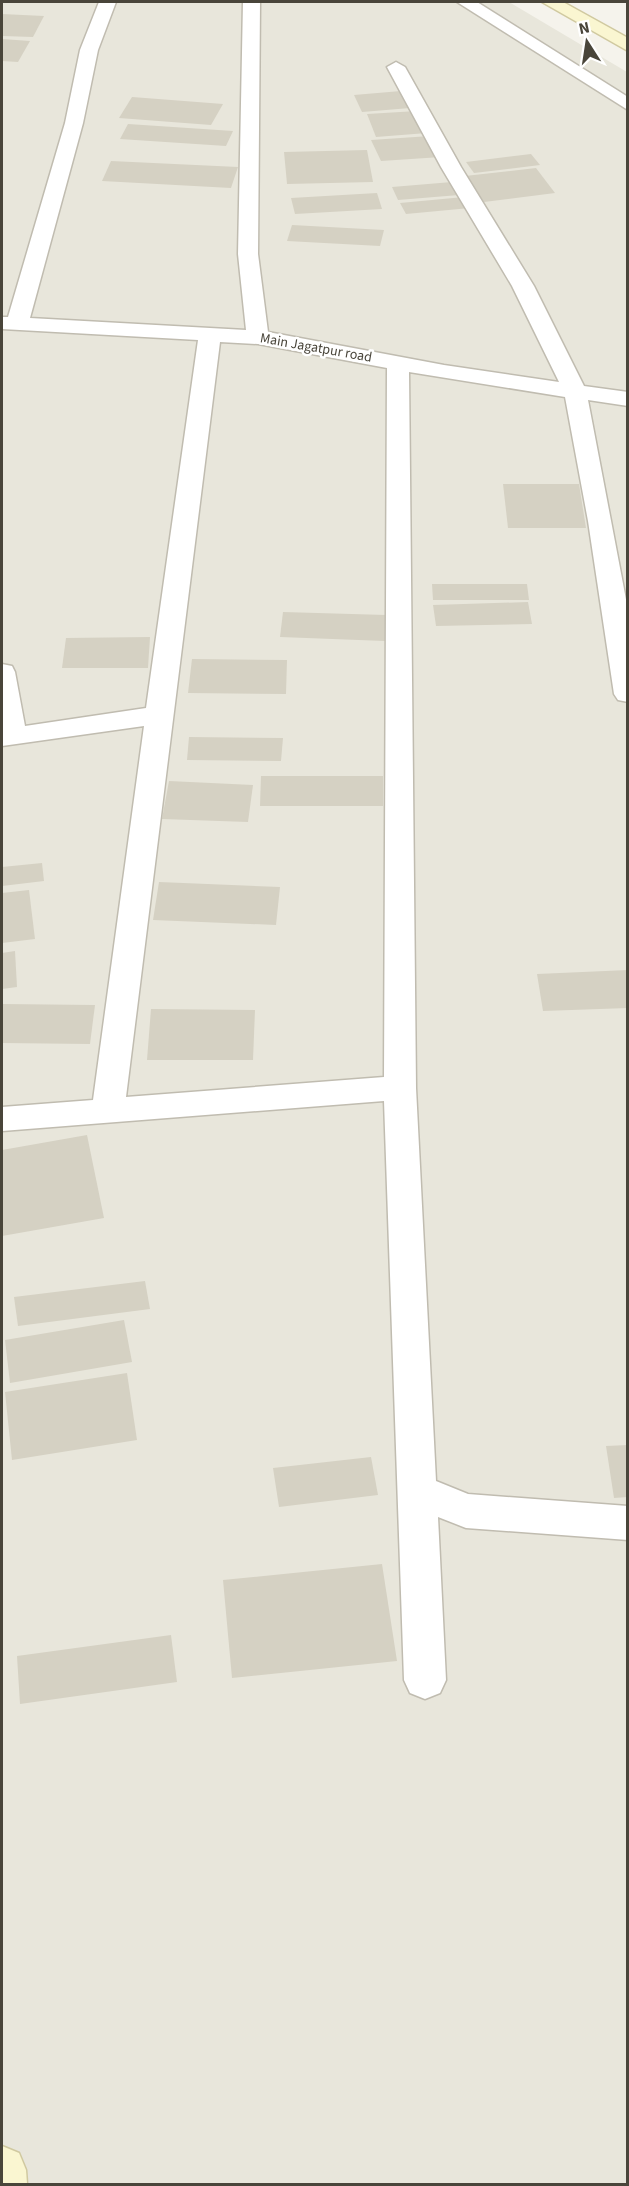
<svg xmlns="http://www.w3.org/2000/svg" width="629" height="2186" font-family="'Source Sans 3',sans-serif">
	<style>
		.residential { fill: #e8e6db }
		.building { fill: #d5d1c3 }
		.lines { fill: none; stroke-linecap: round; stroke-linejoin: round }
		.street-casing { stroke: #c0bcb0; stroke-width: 3 }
		.secondary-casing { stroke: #d0c9a0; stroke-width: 3 }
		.street { fill: #fff; fill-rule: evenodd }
		.secondary { fill: #faf6d1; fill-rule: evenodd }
		.labels { text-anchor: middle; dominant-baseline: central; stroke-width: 5; stroke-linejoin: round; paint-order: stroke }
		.far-street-label { font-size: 14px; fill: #49453a; stroke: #fff }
	</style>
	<rect width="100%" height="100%" fill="#f5f3ec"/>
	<!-- residential -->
	<polygon class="residential" points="2,2 509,2 627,72 627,2184 2,2184"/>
	<!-- building -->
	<g class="building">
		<polygon points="2,14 44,16 33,37 2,36"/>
		<polygon points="2,39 30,41 18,62 2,61"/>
		<polygon points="401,91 410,108 362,112 354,95"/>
		<polygon points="132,97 223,104 211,125 119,118"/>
		<polygon points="417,111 427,133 376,137 367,114"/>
		<polygon points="128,124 233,131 226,146 120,139"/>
		<polygon points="430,136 441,157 381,161 371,140"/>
		<polygon points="367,150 373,182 287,184 284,152"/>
		<polygon points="531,154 540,165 474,173 466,162"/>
		<polygon points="111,161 238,167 231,188 102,181"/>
		<polygon points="536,168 555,193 484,202 465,176"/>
		<polygon points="452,182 459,195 398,200 392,187"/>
		<polygon points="377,193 382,209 295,214 291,198"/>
		<polygon points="464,197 470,208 406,214 400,203"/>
		<polygon points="292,225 384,230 380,246 287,241"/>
		<polygon points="503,484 579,484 586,528 508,528"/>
		<polygon points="432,584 527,584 529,600 433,600"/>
		<polygon points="528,602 532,624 436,626 433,605"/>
		<polygon points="283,612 386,615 385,641 280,637"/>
		<polygon points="150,637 148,668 62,668 66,638"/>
		<polygon points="192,659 287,660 286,694 188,693"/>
		<polygon points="189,737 283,738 281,761 187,760"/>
		<polygon points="261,776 383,776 383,806 260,806"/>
		<polygon points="169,781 253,785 248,822 162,819"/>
		<polygon points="42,863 44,881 2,886 2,867"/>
		<polygon points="159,882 280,887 276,925 153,920"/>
		<polygon points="29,890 35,939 2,943 2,893"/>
		<polygon points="15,951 17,987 2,989 2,953"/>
		<polygon points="628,970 628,1008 543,1011 537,974"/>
		<polygon points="2,1004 95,1005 90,1044 2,1043"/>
		<polygon points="151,1009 255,1010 253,1060 147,1060"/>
		<polygon points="87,1135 104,1218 2,1236 2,1150"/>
		<polygon points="145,1281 150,1309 18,1326 14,1297"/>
		<polygon points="124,1320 132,1362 10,1383 5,1340"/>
		<polygon points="127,1373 137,1440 12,1460 5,1392"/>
		<polygon points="628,1445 628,1497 614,1498 606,1446"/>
		<polygon points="371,1457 378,1495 279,1507 273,1468"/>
		<polygon points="382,1564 397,1661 232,1678 223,1580"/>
		<polygon points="171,1635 177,1682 20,1704 17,1656"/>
	</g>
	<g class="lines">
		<!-- street casing -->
		<g class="street-casing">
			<g id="street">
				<path d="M 99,2 L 116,2 L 98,50 L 83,123 L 30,318 L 246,330 L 238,254 L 243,2 L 260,2 L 258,254 L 268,332 L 444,365 L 559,382 L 512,286 L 441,167 L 387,67 L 396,62 L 405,67 L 461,167 L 534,286 L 584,386 L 628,392 L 628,406 L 588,400 L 628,610 L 628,702 L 618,700 L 614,694 L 588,521 L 565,397 L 409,372 L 416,1088 L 436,1481 L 468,1494 L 628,1506 L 628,1540 L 466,1528 L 438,1517 L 446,1680 L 440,1693 L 425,1699 L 410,1693 L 404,1680 L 384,1101 L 2,1131 L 2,1107 L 93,1100 L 144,726 L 2,746 L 2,664 L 12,666 L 15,672 L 25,726 L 146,708 L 198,340 L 2,329 L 2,317 L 8,317 L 65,123 L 80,50 ZM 220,342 L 258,344 L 387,368 L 384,1077 L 126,1097 Z"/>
				<polygon points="457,2 477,2 628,97 628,110"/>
			</g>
		</g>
		<!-- secondary casing -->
		<g class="secondary-casing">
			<g id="secondary">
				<polygon points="542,2 563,2 628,38 628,51"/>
				<polygon points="2,2146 19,2153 26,2170 27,2184 2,2184"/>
			</g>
		</g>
		<!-- street -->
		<use href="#street" class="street"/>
		<!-- secondary -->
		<use href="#secondary" class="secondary"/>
	</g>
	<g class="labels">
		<!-- far-street labels -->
		<g class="far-street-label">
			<text transform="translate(316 348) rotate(10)">Main Jagatpur road</text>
		</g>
	</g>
	<!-- border -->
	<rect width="629" height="2186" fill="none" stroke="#49453a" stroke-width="6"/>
	<!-- north arrow -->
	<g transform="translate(587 42) rotate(348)" stroke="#ffffff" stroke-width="4.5" paint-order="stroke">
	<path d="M0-4.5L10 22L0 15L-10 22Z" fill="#49453a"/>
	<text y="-9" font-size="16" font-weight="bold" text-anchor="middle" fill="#49453a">N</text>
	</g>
</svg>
